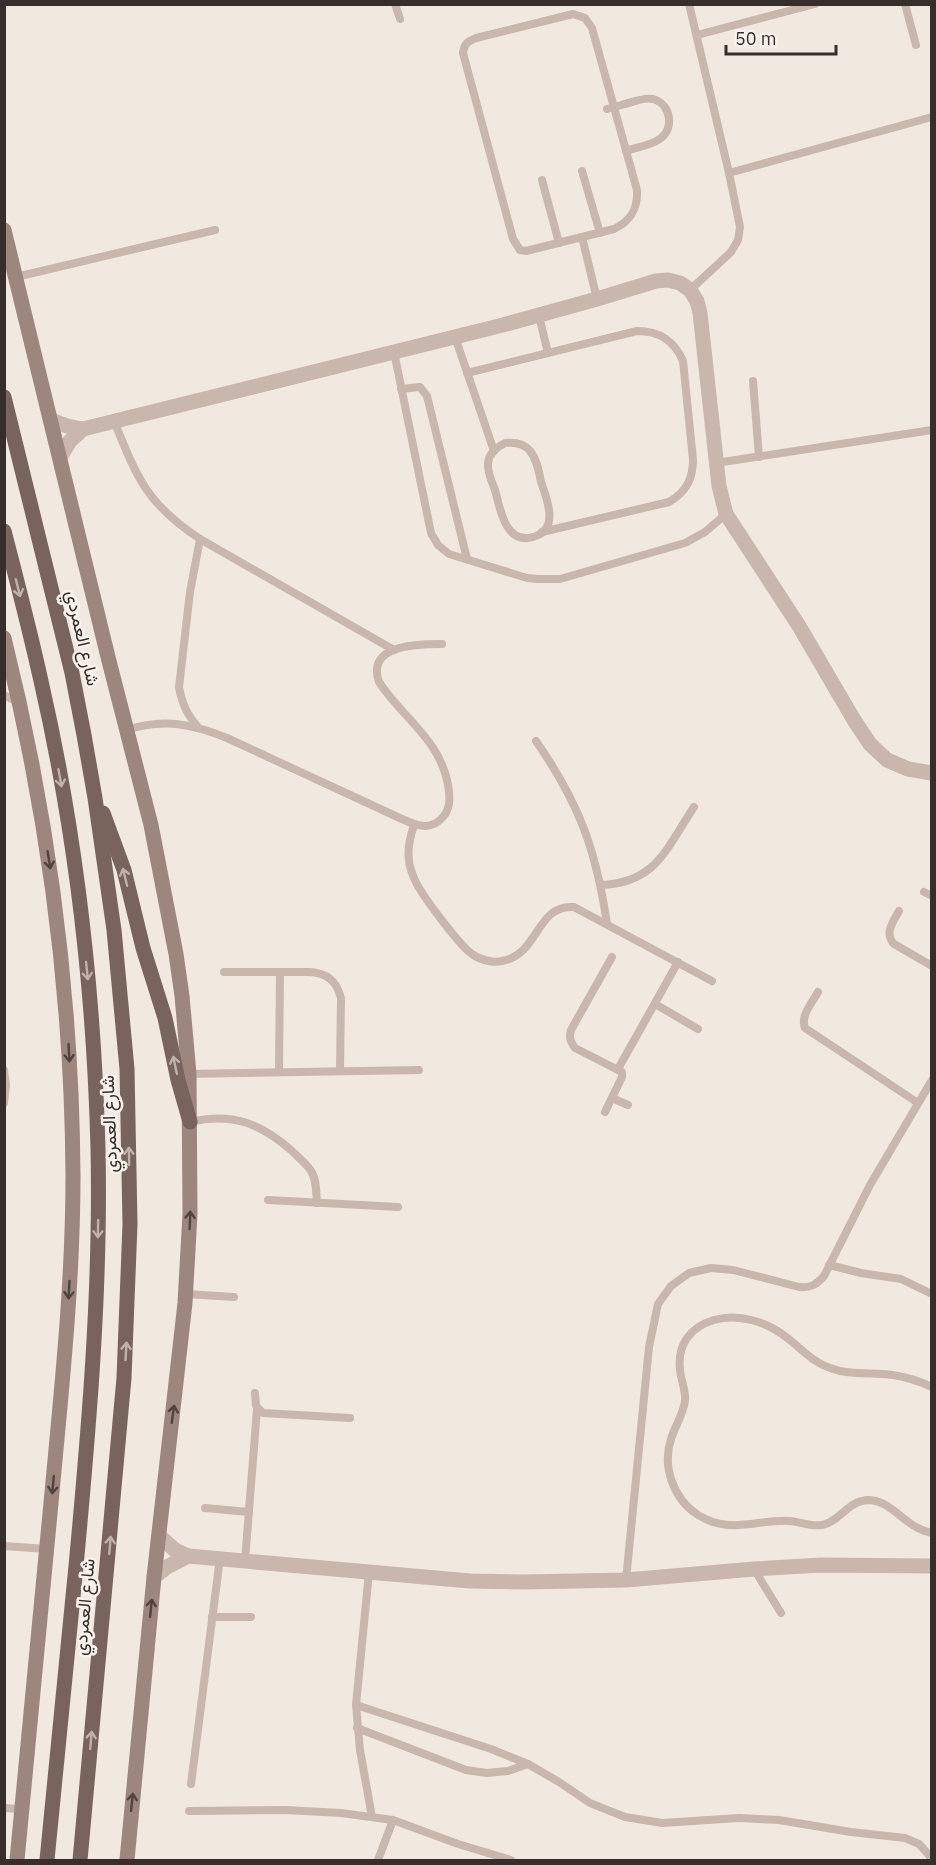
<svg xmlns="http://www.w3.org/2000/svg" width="936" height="1865" font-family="'IBM Plex Sans',Vazirmatn,sans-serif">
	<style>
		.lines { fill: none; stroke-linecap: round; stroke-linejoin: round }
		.lane { stroke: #c9b7ad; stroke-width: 8 }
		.street { stroke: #c9b7ad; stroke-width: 15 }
		.secondary { stroke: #9c867e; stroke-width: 15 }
		.primary { stroke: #78645d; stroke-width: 15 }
		.lane-bridge { stroke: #c9b7ad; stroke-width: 8 }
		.oneway { stroke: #bfb2ac }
		.oneway2 { stroke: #504440 }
		.labels { text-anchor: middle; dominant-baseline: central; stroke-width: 5; stroke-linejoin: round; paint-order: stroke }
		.street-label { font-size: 18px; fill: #372e2b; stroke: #f9f2ec }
	</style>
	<rect width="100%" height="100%" fill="#f1e8e0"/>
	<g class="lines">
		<!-- lane -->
		<g class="lane">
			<polyline points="395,4 400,19"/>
			<polyline points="689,4 729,173 740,227 738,240 731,252 690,290"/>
			<polyline points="905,4 916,45"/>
			<path d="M 573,14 L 585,18 L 592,28 L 637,190 C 638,209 631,221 614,229 L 526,251 L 520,250 L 513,239 L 463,53 C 464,44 468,41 476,38 Z"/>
			<polyline points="697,35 815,4"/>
			<path d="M 625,104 C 633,102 644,97 653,99 C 672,104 675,131 658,140 C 649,146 636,147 626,151"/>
			<polyline points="582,171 600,233"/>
			<polyline points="729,173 932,117"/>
			<polyline points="542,180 559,243"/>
			<polyline points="582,237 597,299"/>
			<polyline points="16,277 215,230"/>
			<polyline points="539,316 548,353"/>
			<polyline points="455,337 494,451"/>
			<polyline points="394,352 431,533 438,545 449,554 527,578 538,579 560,579 685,543 705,532 726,514"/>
			<path d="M 467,373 L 637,331 C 659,331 674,340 683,361 L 693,460 C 693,479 686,492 669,502 L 542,532"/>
			<polyline points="753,381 759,457"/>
			<polyline points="401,389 420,387 427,396 467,559"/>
			<path d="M 114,421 C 137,478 147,504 200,539 L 394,650"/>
			<path d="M 505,443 C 515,442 524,443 530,451 C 537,459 539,472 541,482 C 547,499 560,530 533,537 C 505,545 500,508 495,490 C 492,482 487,472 488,463 C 489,453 497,447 505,443 Z"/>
			<polyline points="716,463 932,430"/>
			<polyline points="4,695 19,703"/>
			<path d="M 197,726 C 187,714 182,704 179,687 L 190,592 L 200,539"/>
			<path d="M 127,730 C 163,718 193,724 227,738 L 402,819 C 417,826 431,831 443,817 C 450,810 450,800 449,791 C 443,741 404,720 379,682 C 366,645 416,644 442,644"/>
			<path d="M 536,741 C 579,803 596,849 607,924"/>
			<path d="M 414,825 C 410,837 407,848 409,860 C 409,866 412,873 414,878 C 419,892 460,946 472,954 C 480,960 492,963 502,961 C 539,955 536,904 574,907 L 712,981"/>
			<path d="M 601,885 C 656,883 666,849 694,807"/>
			<polyline points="924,892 932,896"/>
			<path d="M 899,911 C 893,922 884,933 894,944 L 932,966"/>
			<path d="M 224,972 L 309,972 C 327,973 336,980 341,998 L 340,1071"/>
			<path d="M 818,992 C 812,1003 800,1016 805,1028 L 918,1103"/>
			<polyline points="655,1004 698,1029"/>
			<polyline points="618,1069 678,962"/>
			<polyline points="4,1070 6,1085 4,1103"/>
			<polyline points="279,1072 280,972"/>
			<polyline points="189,1074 419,1070"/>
			<polyline points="612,1098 628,1105"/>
			<path d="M 605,1112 L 622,1077 L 622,1072 L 575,1048 C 570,1041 569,1038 571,1030 L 612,957"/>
			<path d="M 190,1122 C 232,1112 260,1123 292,1151 C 298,1157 307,1164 311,1171 C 317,1180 316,1193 317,1203"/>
			<polyline points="268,1200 398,1207"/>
			<polyline points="829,1265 861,1273 901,1279 932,1294"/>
			<polyline points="186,1294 234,1297"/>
			<path d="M 932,1387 C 919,1381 906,1377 893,1375 C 872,1372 851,1376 830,1368 C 812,1362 801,1348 786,1337 C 767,1322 739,1313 714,1320 C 690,1327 677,1345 680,1370 C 681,1381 686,1390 685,1401 C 683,1415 675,1426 671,1439 C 662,1466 673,1499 698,1515 C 730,1535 757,1519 790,1521 C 801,1522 811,1527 822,1525 C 840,1522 848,1500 869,1500 C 893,1501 905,1528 932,1533"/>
			<polyline points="255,1393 256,1406 263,1413 350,1418"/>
			<polyline points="205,1508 249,1512"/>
			<polyline points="4,1546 46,1549"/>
			<polyline points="245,1561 257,1409"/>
			<polyline points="754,1569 781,1613"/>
			<polyline points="369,1572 356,1705 360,1750 372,1817"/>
			<path d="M 626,1580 L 649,1347 L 658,1304 L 671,1286 L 689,1273 L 711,1268 L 733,1270 L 799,1287 C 811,1288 816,1285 824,1276 L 870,1185 L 932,1080"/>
			<polyline points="212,1617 251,1617"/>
			<polyline points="356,1705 491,1749 528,1764 559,1782 590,1803 625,1817 662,1823 739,1818 779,1820 851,1832 905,1838 919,1844 929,1855 931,1860"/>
			<polyline points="357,1728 466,1770 487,1773 508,1771 528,1764"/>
			<polyline points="191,1784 220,1558"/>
			<polyline points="4,1808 22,1809"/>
			<polyline points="189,1811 286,1810 341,1813 393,1820 458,1844 511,1860"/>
			<polyline points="378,1860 393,1820"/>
		</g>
		<!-- street -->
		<g class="street">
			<polyline points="51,420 67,426 83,429 503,325 597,299 656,281 668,280 680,283 690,290 697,301 700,313 719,486 726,514 799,626 854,720 870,744 887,760 908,769 932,773"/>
			<polyline points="61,456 70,441 83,429"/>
			<polyline points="159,1536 175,1550 188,1556 470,1581 523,1582 626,1580 754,1569 821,1565 932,1566"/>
			<polyline points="154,1577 167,1567 188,1556"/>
		</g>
		<!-- secondary -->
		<g class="secondary">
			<polyline points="4,230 108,657 151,825 176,954 182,996 189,1074 190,1214 185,1303 154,1577 127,1860"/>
			<path d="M 4,638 C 48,814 72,994 73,1176 C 73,1286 61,1394 51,1503 C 39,1622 28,1741 17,1860"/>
		</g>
		<!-- primary -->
		<g class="primary">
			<polyline points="4,397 72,673 84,735 95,798 114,930 127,1069 130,1224 124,1378 80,1860"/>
			<path d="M 4,531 C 17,581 30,631 41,681 C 76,834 94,992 98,1149 C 101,1288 89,1427 76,1566 C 66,1664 56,1762 47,1860"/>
			<polyline points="103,813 124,870 143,948 165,1018 178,1080 190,1122"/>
		</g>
		<!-- lane-bridge -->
		<polyline class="lane-bridge" points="607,109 625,104"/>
	</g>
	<!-- one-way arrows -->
	<defs><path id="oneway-shaft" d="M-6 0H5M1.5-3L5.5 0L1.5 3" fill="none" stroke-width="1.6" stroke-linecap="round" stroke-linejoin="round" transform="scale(1.5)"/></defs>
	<g class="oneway">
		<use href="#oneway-shaft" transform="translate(18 588) rotate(76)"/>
		<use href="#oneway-shaft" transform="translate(60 778) rotate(80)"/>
		<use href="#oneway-shaft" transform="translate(125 877) rotate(-104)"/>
		<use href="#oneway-shaft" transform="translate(87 971) rotate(84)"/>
		<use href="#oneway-shaft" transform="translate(175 1065) rotate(-102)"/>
		<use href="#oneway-shaft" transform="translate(129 1156) rotate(-91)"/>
		<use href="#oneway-shaft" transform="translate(98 1229) rotate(91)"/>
		<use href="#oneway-shaft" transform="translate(126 1351) rotate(-87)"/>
		<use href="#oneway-shaft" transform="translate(110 1545) rotate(-85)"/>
		<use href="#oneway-shaft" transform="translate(91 1740) rotate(-85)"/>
	</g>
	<g class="oneway2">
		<use href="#oneway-shaft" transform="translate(49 860) rotate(81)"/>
		<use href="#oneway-shaft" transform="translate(69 1053) rotate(87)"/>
		<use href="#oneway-shaft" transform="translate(190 1220) rotate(-88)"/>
		<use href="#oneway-shaft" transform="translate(69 1290) rotate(93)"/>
		<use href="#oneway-shaft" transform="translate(173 1414) rotate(-82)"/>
		<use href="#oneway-shaft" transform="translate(53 1485) rotate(95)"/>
		<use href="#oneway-shaft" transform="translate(151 1608) rotate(-84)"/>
		<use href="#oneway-shaft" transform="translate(132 1802) rotate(-84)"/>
	</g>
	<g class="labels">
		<!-- street labels -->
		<g class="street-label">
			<text transform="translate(83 638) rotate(77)">شارع العمردي</text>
			<text transform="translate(109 1124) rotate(-92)">شارع العمردي</text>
			<text transform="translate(84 1607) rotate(-85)">شارع العمردي</text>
		</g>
	</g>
	<!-- border -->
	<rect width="936" height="1865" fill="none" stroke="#372e2b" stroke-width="12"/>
	<!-- scale -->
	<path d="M726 45v9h110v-9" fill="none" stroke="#372e2b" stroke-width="3"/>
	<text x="735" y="45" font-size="18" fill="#372e2b" stroke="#f9f2ec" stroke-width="4.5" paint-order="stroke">50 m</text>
</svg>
